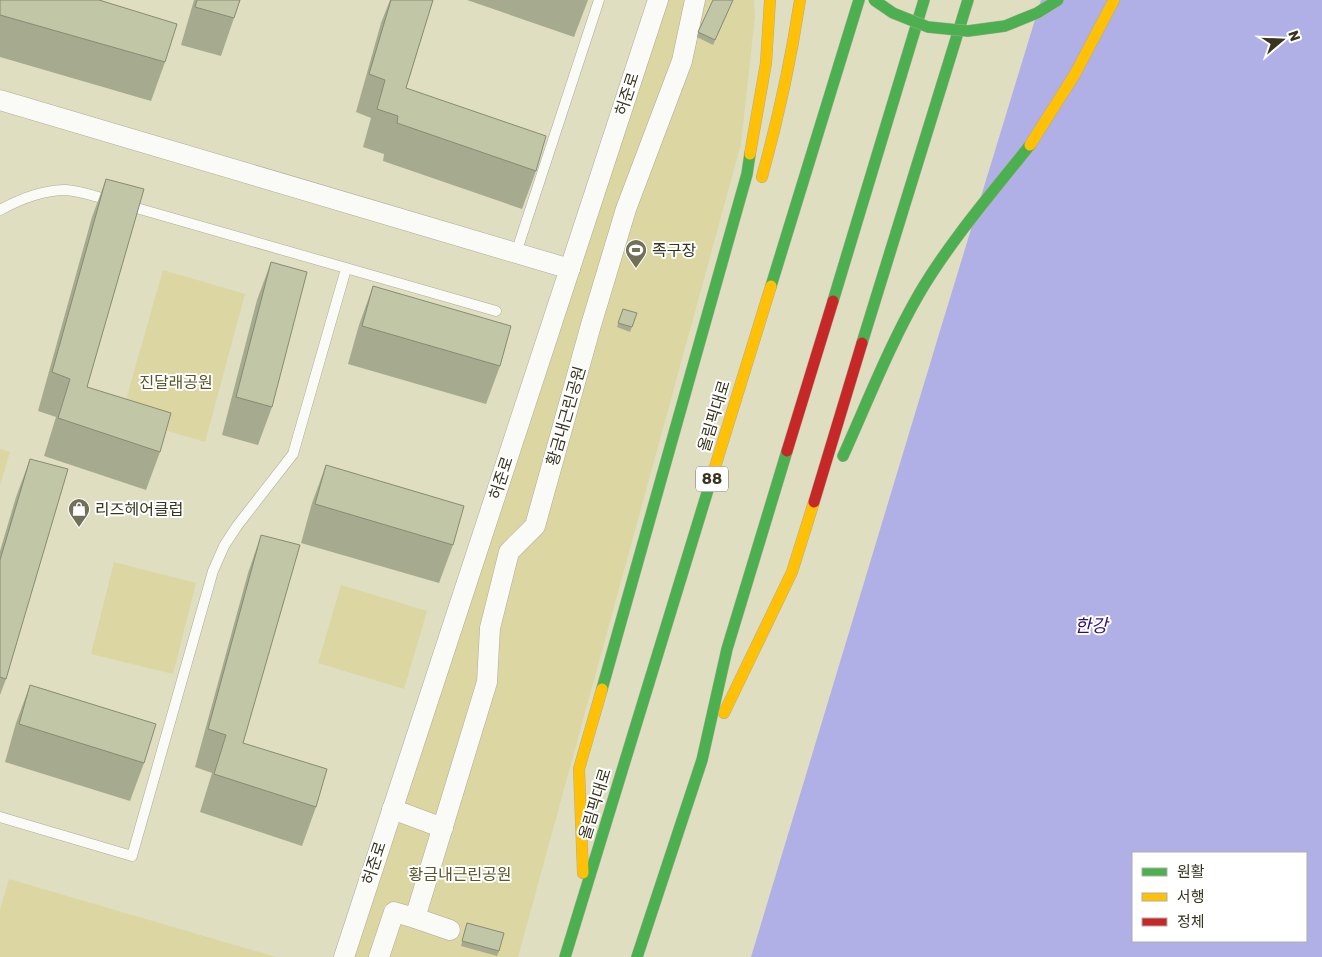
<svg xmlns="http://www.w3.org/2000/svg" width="1322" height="957" font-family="Rubik,'Noto Sans KR',sans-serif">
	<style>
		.green { fill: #dbd6a2 }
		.water { fill: #b1b0e6; fill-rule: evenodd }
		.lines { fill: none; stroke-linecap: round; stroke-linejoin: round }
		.lane-casing { stroke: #adab95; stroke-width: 11 }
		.street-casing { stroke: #adab95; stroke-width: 21 }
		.fast-casing { stroke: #adab95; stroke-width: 12 }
		.slow-casing { stroke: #adab95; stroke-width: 12 }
		.jam-casing { stroke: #adab95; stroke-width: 12 }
		.lane { stroke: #fafaf6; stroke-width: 10 }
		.street { stroke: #fafaf6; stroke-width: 20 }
		.fast { stroke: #4caf50; stroke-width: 11 }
		.slow { stroke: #ffc107; stroke-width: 11 }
		.jam { stroke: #c62828; stroke-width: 11 }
		.fast-bridge-casing { stroke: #adab95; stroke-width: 12; stroke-linecap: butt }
		.fast-bridge { stroke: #4caf50; stroke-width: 11 }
		.wall { fill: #a6aa8f }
		.building { fill: #c1c6a6; stroke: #878b74 }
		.labels { text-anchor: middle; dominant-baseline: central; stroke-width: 4; stroke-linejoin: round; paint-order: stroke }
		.shield { fill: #fff; stroke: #737263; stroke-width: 1 }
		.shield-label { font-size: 15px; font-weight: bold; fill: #373520 }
		.street-label { font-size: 16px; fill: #373520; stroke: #fff }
		.poi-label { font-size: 16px; fill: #373520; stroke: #fff; text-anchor: start }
		.park-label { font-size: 16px; fill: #5a562a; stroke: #fff }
		.water-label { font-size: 18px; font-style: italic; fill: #2c107a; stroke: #fff }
	</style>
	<rect width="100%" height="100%" fill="#e0dec1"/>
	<!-- green -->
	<g class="green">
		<polygon points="666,0 754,0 755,16 741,144 518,957 350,957"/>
		<polygon points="163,270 245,294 205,442 121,417"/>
		<polygon points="0,449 10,452 0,485"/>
		<polygon points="114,562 196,583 173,674 91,654"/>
		<polygon points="341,585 427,611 404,689 318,663"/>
		<polygon points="9,879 276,957 0,957 0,910"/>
	</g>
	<!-- water -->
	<path class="water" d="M 1041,0 L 1322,0 L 1322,957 L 751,957 L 939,334 ZM 1133,853 L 1306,853 L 1306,941 L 1133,941 Z"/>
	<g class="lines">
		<!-- lane casing -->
		<g class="lane-casing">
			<g id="lane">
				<polyline points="126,205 496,311"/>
				<path d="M 0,210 C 20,199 43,190 66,190 C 81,191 97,197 112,201"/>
				<polyline points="516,253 599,0"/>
				<polyline points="0,817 132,856 213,571 224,546 237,526 293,454 346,269"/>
			</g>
		</g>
		<!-- street casing -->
		<g class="street-casing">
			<g id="street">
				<polyline points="0,100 570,269"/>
				<polyline points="392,809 443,828"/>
				<polyline points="415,918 450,930"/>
				<polyline points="344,957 658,0"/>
				<polyline points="379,957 394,912 415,918 487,682 490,628 509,552 535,526 591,325 626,209 682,61 695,0"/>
			</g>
		</g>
		<!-- fast casing -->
		<g class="fast-casing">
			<g id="fast">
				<polyline points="771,286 859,0"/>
				<polyline points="833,301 924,0"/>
				<polyline points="862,343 968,0"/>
				<path d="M 843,456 C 867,403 890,344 919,294 C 950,241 992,193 1030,145"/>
				<polyline points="602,689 747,174 750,154"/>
				<polyline points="565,957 711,480"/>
				<polyline points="637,957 702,760 727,649 787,451"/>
			</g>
		</g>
		<!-- slow casing -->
		<g class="slow-casing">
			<g id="slow">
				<polyline points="1030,145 1075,74 1114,0"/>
				<polyline points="750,154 766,63 770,0"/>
				<path d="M 762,177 C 778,119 791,60 800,0"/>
				<polyline points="711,480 771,286"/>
				<polyline points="724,713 792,572 814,502"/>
				<polyline points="583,873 579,769 602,689"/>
			</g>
		</g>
		<!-- jam casing -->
		<g class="jam-casing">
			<g id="jam">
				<polyline points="787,451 833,301"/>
				<polyline points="814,502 862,343"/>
			</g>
		</g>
		<!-- lane -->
		<use href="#lane" class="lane"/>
		<!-- street -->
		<use href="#street" class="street"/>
		<!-- fast -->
		<use href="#fast" class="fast"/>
		<!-- slow -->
		<use href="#slow" class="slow"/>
		<!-- jam -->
		<use href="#jam" class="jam"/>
		<!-- fast-bridge casing -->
		<g class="fast-bridge-casing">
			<polyline id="fast-bridge" points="874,0 893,13 928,27 968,31 1005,26 1037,13 1058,0"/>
		</g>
		<!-- fast-bridge -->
		<use href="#fast-bridge" class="fast-bridge"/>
	</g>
	<!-- wall -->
	<g class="wall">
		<polygon points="0,0 165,62 151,101 0,57"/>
		<polygon points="194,0 240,0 234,18 221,56 181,45"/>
		<polygon points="390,0 433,0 406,88 536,171 522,209 383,161 384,154 363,147 371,118 356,112 381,23"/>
		<polygon points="467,0 588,0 574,37"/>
		<polygon points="733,0 713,45 697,37 698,32"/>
		<polygon points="106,179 87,387 160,452 146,490 44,456 56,417 38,411 92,217"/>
		<polygon points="271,262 272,407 258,445 222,435 257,300"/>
		<polygon points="373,286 500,366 486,404 348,364 359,325"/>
		<polygon points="623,309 637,313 630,332 617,327"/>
		<polygon points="30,459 6,679 0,695 0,551 16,497"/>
		<polygon points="326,465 453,545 439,583 301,543 312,503"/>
		<polygon points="261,535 243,743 316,807 302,846 200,812 212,773 195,767 248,573"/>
		<polygon points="30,685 144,763 130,801 5,762 16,723"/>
		<polygon points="467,923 499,951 497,956 461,946"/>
	</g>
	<!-- building -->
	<g class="building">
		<polygon points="0,0 99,0 177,24 165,62 0,15"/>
		<polygon points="197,0 240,0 234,18 195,7"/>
		<polygon points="391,0 433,0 406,88 546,136 536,171 397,123 398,116 377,109 385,80 369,74"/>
		<polygon points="713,0 733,0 715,40 698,32"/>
		<polygon points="106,179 144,189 87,387 171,413 160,452 58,418 70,379 52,372"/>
		<polygon points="271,262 307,272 272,407 236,397"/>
		<polygon points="373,286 511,326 500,366 362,326"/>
		<polygon points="623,309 637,313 632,327 618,323"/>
		<polygon points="30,459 68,469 6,679 0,677 0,560"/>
		<polygon points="326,465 464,506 453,545 315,504"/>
		<polygon points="261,535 300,545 243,743 327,769 316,807 214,774 226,735 208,729"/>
		<polygon points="30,685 156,724 144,763 19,724"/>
		<polygon points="467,923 504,933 499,951 462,941"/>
	</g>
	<!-- icons -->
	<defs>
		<g id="stadium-pin" transform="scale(1.125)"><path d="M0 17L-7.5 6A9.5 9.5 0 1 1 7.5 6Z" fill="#727058" stroke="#fff"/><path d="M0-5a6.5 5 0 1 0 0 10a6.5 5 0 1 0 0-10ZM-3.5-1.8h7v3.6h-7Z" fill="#fff"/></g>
		<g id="shop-pin" transform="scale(1.125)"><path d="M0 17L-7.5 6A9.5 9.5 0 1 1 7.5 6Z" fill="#727058" stroke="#fff"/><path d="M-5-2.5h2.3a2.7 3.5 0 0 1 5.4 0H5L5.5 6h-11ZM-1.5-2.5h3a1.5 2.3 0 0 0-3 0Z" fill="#fff"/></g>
	</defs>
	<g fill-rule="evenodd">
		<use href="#stadium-pin" x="636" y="250"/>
		<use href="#shop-pin" x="79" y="509"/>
	</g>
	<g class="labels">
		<!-- shield labels -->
		<rect class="shield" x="696" y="466.5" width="32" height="25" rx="4"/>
		<g class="shield-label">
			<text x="712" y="479">88</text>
		</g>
		<!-- street labels -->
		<g class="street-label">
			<text transform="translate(627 94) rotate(-72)">허준로</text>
			<text transform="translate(566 416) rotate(-74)">황금내근린공원</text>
			<text transform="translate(714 416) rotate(-73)">올림픽대로</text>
			<text transform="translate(501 478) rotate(-72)">허준로</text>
			<text transform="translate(595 804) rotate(-73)">올림픽대로</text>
			<text transform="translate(374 863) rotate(-72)">허준로</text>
		</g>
		<!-- poi labels -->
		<g class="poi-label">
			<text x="652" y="250">족구장</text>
			<text x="95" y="509">리즈헤어클럽</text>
		</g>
		<!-- park labels -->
		<g class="park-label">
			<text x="176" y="382">진달래공원</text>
			<text x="460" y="874">황금내근린공원</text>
		</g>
		<!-- water labels -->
		<g class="water-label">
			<text x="1091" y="626">한강</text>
		</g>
	</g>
	<!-- legend -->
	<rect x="1132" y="852" width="175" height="90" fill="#ffffff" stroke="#afaea6"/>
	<rect x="1142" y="868" width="25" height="8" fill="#4caf50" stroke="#afaea6"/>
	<text x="1177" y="877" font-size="15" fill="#373520">원활</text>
	<rect x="1142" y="893" width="25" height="8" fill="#ffc107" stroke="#afaea6"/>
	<text x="1177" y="902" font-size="15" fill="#373520">서행</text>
	<rect x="1142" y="918" width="25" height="8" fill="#c62828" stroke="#afaea6"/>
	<text x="1177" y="927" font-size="15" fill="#373520">정체</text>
	<!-- north arrow -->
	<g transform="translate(1282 40) rotate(71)" stroke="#ffffff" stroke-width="4" paint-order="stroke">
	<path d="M0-4L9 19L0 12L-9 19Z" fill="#373520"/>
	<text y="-8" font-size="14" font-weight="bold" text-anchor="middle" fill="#373520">N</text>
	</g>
</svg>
